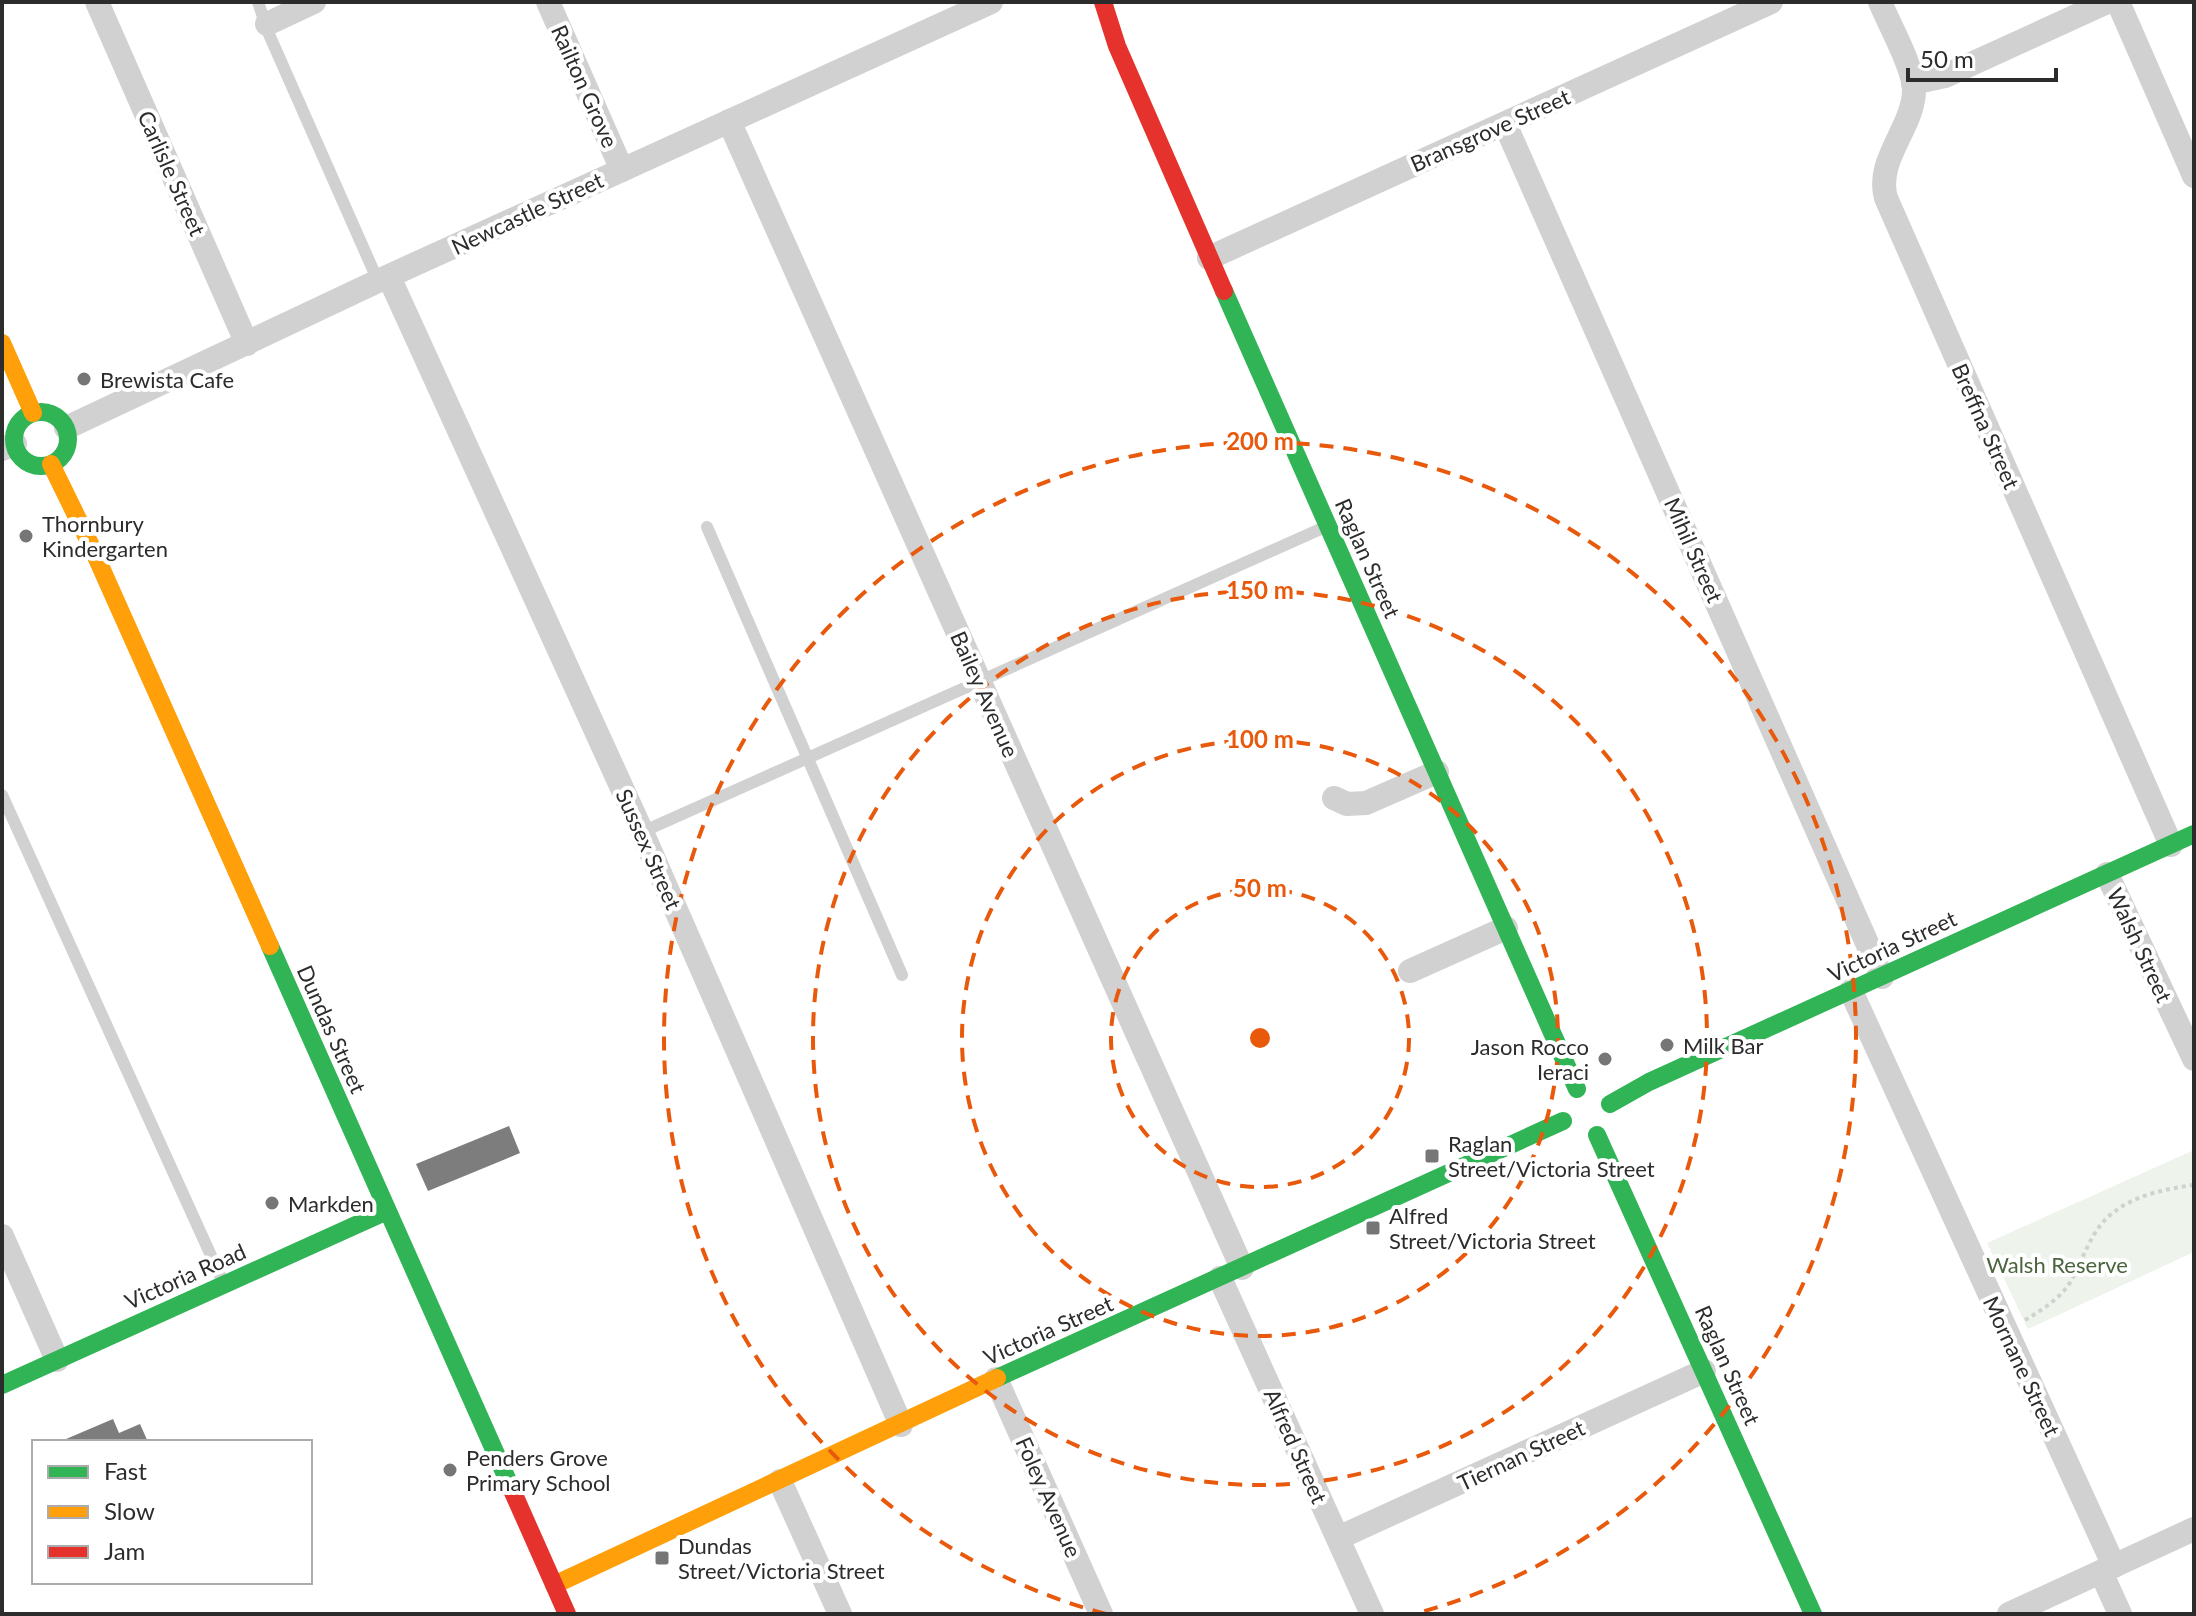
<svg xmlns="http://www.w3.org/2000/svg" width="2196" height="1616" font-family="Lato,sans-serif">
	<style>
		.green { fill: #eef3eb }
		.building { fill: #7d7d7d }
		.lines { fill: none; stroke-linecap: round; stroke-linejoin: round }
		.path { stroke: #d1d1d1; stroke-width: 4; stroke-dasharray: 4 4; stroke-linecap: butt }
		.lane { stroke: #d1d1d1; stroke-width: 12 }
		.street { stroke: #d1d1d1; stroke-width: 24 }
		.fast { stroke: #30b455; stroke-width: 18 }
		.slow { stroke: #ff9f0a; stroke-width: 18 }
		.jam { stroke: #e5322d; stroke-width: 18 }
		.ring { fill: none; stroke: #e8590c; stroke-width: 4; stroke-dasharray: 14 10 }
		.poi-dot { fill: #767676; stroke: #fff; stroke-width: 3 }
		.labels { text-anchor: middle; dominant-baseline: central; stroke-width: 8; stroke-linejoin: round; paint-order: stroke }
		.street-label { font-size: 22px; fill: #2c2c2c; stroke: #fff }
		.poi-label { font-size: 22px; fill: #2c2c2c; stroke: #fff; text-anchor: start }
		.park-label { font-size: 22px; fill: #4a643d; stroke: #fff }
		.centre { fill: #e8590c; stroke: #fff; stroke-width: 4 }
		.ring-label { font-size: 24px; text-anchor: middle; font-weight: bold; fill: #e8590c; stroke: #fff; stroke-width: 8; stroke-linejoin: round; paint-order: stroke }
	</style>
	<rect width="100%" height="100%" fill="#fff"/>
	<!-- green -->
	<polygon class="green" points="2194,1150 2194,1252 2028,1329 1987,1243"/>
	<!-- building -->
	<g class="building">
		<polygon points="509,1126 520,1153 428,1191 416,1164"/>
		<polygon points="113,1419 119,1433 140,1424 148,1442 59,1442"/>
	</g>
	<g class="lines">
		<!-- path -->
		<path class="path" d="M 2025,1320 C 2042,1310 2061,1298 2071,1281 C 2082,1262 2089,1237 2104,1221 C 2126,1197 2163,1189 2194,1185"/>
		<!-- lane -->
		<g class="lane">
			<polyline points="258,2 268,32 378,281"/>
			<polyline points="707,527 902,975"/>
			<polyline points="2,795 223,1282"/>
			<polyline points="642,832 1325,527"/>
		</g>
		<!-- street -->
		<g class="street">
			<polyline points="97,2 247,344"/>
			<polyline points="548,2 622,170"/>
			<path d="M 1880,2 C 1889,24 1914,69 1914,90 C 1914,127 1875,160 1886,198 L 2171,845"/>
			<polyline points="2118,2 2194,176"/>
			<polyline points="267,24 314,2"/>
			<polyline points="1913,83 1945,76 2107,2"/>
			<polyline points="729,121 1242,1268"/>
			<polyline points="1505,124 1882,977"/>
			<polyline points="1209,258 1771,2"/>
			<polyline points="389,277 642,832 901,1425"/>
			<polyline points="66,428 378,281 991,2"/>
			<polyline points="2,449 15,444"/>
			<polyline points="1334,798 1347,804 1366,803 1437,772"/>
			<polyline points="2107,874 2194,1059"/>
			<polyline points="1410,971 1506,928"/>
			<polyline points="1851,991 2114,1566"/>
			<polyline points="2,1236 57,1360"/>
			<polyline points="1220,1278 1372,1614"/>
			<polyline points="996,1379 1101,1614"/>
			<polyline points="780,1481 840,1614"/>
			<polyline points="1338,1538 1704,1371"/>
			<polyline points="2101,1572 2120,1614"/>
			<polyline points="2009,1614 2194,1529"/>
		</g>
		<!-- fast -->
		<g class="fast">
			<polyline points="1224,291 1577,1089"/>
			<circle cx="41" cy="439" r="27"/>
			<polyline points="270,946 512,1490"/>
			<polyline points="1610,1104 1649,1082 2194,834"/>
			<polyline points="1597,1135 1813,1614"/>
			<polyline points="997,1378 1563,1121"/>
			<polyline points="2,1385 387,1211"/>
		</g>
		<!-- slow -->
		<g class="slow">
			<polyline points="2,343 33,413"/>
			<polyline points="51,464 94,552 270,946"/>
			<polyline points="554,1585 997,1378"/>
		</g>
		<!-- jam -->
		<g class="jam">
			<polyline points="1103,2 1117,46 1224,291"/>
			<polyline points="512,1490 567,1614"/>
		</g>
	</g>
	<!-- distance rings -->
	<g class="ring">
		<circle cx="1260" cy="1038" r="149"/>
		<circle cx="1260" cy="1038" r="298"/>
		<circle cx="1260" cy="1038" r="447"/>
		<path d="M1106 1614A596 596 0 1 1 1414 1614"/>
	</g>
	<!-- markers -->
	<g class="poi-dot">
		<circle cx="84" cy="379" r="8"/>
		<circle cx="26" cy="536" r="8"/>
		<circle cx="1667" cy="1045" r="8"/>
		<circle cx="1605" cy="1059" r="8"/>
		<rect x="1424" y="1148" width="16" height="16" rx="4"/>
		<circle cx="272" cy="1203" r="8"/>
		<rect x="1365" y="1220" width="16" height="16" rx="4"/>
		<circle cx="450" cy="1470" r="8"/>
		<rect x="654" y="1550" width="16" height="16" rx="4"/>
	</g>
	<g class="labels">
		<!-- street labels -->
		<g class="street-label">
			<text transform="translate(585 86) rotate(66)">Railton Grove</text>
			<text transform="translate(1490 130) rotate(-24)">Bransgrove Street</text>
			<text transform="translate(172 173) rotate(66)">Carlisle Street</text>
			<text transform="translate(527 213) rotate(-25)">Newcastle Street</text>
			<text transform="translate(1986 426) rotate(66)">Breffna Street</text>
			<text transform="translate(1694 550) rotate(66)">Mihil Street</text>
			<text transform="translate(1368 558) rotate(66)">Raglan Street</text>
			<text transform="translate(985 694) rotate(66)">Bailey Avenue</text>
			<text transform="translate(649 849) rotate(66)">Sussex Street</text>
			<text transform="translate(2140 945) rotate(65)">Walsh Street</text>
			<text transform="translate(1892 946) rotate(-25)">Victoria Street</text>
			<text transform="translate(332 1029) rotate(66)">Dundas Street</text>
			<text transform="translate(185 1276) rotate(-24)">Victoria Road</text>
			<text transform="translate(1048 1330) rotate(-24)">Victoria Street</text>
			<text transform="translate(1728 1365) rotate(66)">Raglan Street</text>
			<text transform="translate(2022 1366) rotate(65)">Mornane Street</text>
			<text transform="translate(1296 1446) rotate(66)">Alfred Street</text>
			<text transform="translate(1521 1455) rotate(-25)">Tiernan Street</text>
			<text transform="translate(1049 1497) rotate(66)">Foley Avenue</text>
		</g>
		<!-- poi labels -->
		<g class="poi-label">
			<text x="100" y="379">Brewista Cafe</text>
			<text x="42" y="523">Thornbury<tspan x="42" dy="25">Kindergarten</tspan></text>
			<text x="1683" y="1045">Milk Bar</text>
			<text x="1589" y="1046" text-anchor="end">Jason Rocco<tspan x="1589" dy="25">Ieraci</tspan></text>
			<text x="1448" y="1143">Raglan<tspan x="1448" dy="25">Street/Victoria Street</tspan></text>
			<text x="288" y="1203">Markden</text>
			<text x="1389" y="1215">Alfred<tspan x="1389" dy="25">Street/Victoria Street</tspan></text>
			<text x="466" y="1457">Penders Grove<tspan x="466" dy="25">Primary School</tspan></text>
			<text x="678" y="1545">Dundas<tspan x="678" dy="25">Street/Victoria Street</tspan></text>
		</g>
		<!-- park labels -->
		<g class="park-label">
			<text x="2057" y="1264">Walsh Reserve</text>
		</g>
	</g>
	<circle cx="1260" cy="1038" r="12" class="centre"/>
	<g class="ring-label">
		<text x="1260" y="450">200 m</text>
		<text x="1260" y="599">150 m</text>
		<text x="1260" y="748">100 m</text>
		<text x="1260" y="897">50 m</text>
	</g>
	<!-- border -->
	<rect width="2196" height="1616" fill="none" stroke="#2c2c2c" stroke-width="8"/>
	<!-- legend -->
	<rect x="32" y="1440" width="280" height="144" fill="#ffffff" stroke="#ababab" stroke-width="2"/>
	<rect x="48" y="1466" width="40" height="12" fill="#30b455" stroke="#ababab" stroke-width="2"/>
	<text x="104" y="1480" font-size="24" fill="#2c2c2c">Fast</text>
	<rect x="48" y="1506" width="40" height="12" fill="#ff9f0a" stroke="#ababab" stroke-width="2"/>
	<text x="104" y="1520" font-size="24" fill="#2c2c2c">Slow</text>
	<rect x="48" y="1546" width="40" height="12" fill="#e5322d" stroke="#ababab" stroke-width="2"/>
	<text x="104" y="1560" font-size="24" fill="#2c2c2c">Jam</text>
	<!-- scale -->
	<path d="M1908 68v12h148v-12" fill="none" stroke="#2c2c2c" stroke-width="4"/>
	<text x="1920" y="68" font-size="24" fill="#2c2c2c" stroke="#ffffff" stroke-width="6" paint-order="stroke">50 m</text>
</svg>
